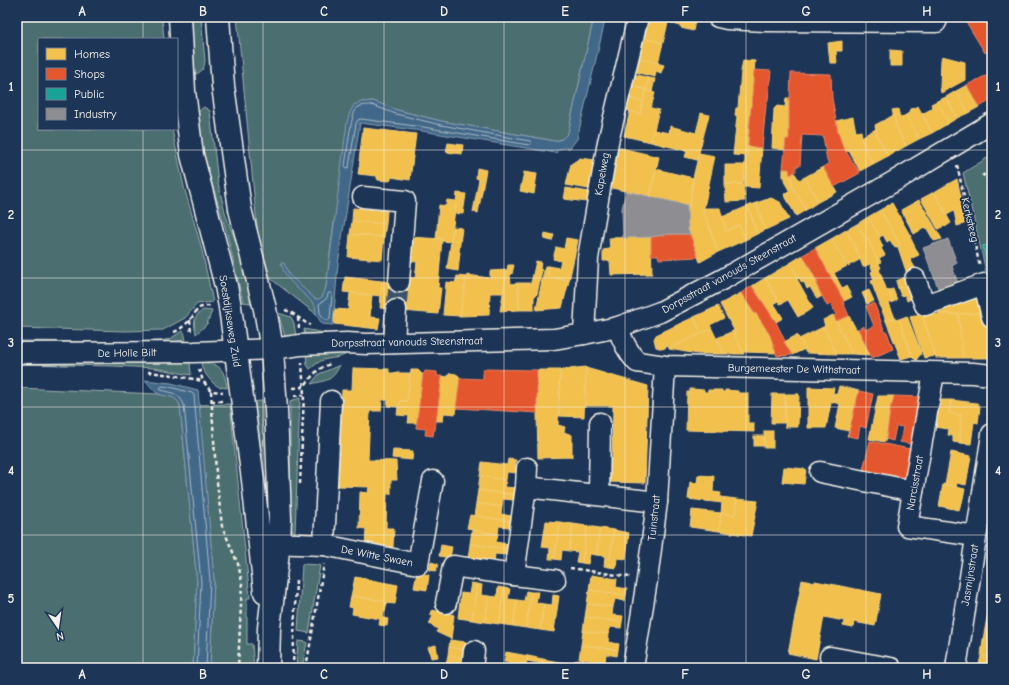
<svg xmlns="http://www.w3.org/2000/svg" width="1009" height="685" font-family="'Comic Neue',sans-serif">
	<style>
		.green { fill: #4b6e70; stroke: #a0b0ac }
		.water { fill: #426889; stroke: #899faf }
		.homes { fill: #f2c14e; stroke: #f3cf7c }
		.shops { fill: #e4572e; stroke: #e98566 }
		.public { fill: #17a398; stroke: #59bab0 }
		.industry { fill: #8d8d92; stroke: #acabac }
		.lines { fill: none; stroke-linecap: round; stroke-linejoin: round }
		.shore { stroke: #adbac2; stroke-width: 1 }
		.minor-tunnel { stroke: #3d516d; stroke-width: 20; stroke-dasharray: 20 10; stroke-linecap: butt }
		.minor-casing { stroke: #f4f1e8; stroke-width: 23 }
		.major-casing { stroke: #f4f1e8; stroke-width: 25 }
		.path { stroke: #f4f1e8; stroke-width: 2.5; stroke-dasharray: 4 3; stroke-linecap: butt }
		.minor { stroke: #1d3557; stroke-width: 20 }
		.major { stroke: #1d3557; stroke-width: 22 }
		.grid { fill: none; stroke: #f4f1e8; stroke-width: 1; stroke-opacity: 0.55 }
		.labels { text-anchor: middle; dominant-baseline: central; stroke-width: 4; stroke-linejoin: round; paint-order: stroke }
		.street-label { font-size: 11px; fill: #f4f1e8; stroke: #1d3557 }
		.neatline { fill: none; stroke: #f4f1e8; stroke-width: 1.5 }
		.grid-label { font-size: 13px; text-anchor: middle; font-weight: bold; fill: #f4f1e8 }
	</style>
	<rect width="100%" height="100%" fill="#1d3557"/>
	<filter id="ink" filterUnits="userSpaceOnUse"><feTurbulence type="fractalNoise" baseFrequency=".025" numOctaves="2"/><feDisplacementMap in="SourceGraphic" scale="8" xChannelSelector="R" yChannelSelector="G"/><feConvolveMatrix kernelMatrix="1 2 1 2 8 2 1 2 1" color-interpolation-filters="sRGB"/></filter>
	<g filter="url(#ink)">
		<!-- green -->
		<g class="green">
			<polygon points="17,17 162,17 164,39 39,39 39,129 172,129 184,187 201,246 213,302 197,304 185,318 163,330 125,331 17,328"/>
			<path d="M 189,17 L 201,17 L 205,61 C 204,68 203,71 196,74 L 192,72 Z"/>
			<polygon points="237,17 594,17 568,133 562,139 555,141 441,121 397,110 373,101 362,102 334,222 326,287 323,296 316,314 271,279 258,236"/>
			<path d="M 204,107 L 210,111 L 218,183 L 226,216 L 246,267 L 256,304 L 243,302 L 226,230 L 204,157 L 197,119 C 197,113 199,110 204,107 Z"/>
			<polygon points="992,155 992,225 991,225 992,244 983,246 987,265 992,264 992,297 963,173"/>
			<path d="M 203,310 L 212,311 L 207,324 L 196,334 C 194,322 192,318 203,310 Z"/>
			<polygon points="278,313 291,317 294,323 296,337 285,337"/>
			<polygon points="304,329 346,337 305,338"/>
			<polygon points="182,331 184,332 186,340 166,343 17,343 17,341 121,342 160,341 170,339"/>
			<path d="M 353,349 C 343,359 335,357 323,360 C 318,362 314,366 310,369 L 307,365 L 306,352 Z"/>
			<polygon points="17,362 190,362 191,375 154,368 114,366 17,364"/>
			<path d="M 201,362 C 221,364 224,369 227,388 L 219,387 L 213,383 L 207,376 L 202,368 Z"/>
			<path d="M 340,365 C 332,381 328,380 311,384 L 319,374 Z"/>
			<path d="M 17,388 L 158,394 C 168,396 175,395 180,405 L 197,582 L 193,668 L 17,668 Z"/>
			<polygon points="300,398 295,533 291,529 290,525 290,401"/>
			<polygon points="262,401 263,491 270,520 268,523 249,402"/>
			<polygon points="230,404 250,598 247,598 247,644 252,644 254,668 210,668 214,580 198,405"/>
			<polygon points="302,564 320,565 309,633 298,631"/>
			<polygon points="298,641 307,642 302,668 296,668"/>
		</g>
		<!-- water -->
		<g class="water">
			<path d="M 594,17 L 606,17 L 577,139 L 570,148 C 563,148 559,147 556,153 L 422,131 L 360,123 L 338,264 L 333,325 L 322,324 L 316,314 L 315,305 C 303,291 285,282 281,263 L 284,263 L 289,275 L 315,299 L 319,299 L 323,296 L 326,287 L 347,122 L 350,112 L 354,105 L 362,102 L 373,101 L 397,110 L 441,121 L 555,141 L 562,139 L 568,133 Z"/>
			<path d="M 145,380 L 171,383 L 198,390 L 214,580 L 210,668 L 193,668 L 197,582 L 180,405 C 174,394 169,398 159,394 C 154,392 149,384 145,380 Z"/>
		</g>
		<!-- homes -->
		<g class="homes">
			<polygon points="648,17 661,17 669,19 663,43 643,38"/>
			<polygon points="661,17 685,17 695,21 693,31 681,28 682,27 669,22 669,19"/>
			<polygon points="643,38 663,43 658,63 638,58"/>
			<polygon points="842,41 842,51 836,51 837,63 830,63 828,43"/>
			<polygon points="890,50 902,51 902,66 890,66"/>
			<polygon points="942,56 965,62 965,80 941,93 940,87 941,60"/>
			<polygon points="638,58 664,65 661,73 656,71 655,77 635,72"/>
			<polygon points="743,60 755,61 747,156 733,155 737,116 735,115 736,108 738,108 741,71"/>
			<polygon points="634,74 649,78 646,90 632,86"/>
			<polygon points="649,78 655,79 652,92 646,90"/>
			<polygon points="967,85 979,107 968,113 956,91"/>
			<polygon points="632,86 646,90 643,102 629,98"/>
			<polygon points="646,90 655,93 651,108 659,110 651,142 624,136 630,111 640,114"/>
			<polygon points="956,91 968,113 957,118 946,97"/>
			<polygon points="946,97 957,118 949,123 937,101"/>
			<polygon points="629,98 643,102 640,114 626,110"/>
			<polygon points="786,98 789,98 789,139 786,139 785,150 772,148 774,109 777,106 785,107"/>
			<polygon points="937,101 949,123 932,133 922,114 933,108 931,104"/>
			<polygon points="918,106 932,133 919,139 906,115 910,112 909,110"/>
			<polygon points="898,109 900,118 906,115 919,139 906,146 896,126 892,110"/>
			<polygon points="701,113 709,115 697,160 685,157 687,151 651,142 654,130 669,133 670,126 696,133"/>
			<polygon points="894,115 896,126 906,146 888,156 877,136 875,125"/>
			<polygon points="853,117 856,132 861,131 863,144 873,164 860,171 849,150 846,152 843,147 838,132 836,121"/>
			<polygon points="363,128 416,134 410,180 391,177 391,180 389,181 378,180 377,178 377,176 358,174 360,161 359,161"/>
			<polygon points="876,129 877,136 888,156 873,164 863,144 861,137"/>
			<polygon points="448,143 463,145 462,154 446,152"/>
			<polygon points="748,146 762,148 759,188 744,187 745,157 747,157"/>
			<polygon points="617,147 659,157 650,197 608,187"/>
			<polygon points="699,153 715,156 703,212 705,217 706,217 718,252 700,262 688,230 687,213 687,205 690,206 693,178"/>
			<polygon points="580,158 595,160 589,189 566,185 571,164"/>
			<polygon points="725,165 745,165 743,184 725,184"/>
			<polygon points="823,167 837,192 818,202 805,177"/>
			<polygon points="477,168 486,170 478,213 473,212 479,179 476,178"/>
			<polygon points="656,169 693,178 690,206 650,197"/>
			<polygon points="783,169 789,169 790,175 793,184 792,185 806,210 796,216 784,194 790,192 785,183 785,177 783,177"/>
			<polygon points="524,172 537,174 534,194 520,191"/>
			<polygon points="794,172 799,180 805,177 818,202 806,210 792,185 793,184 790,175"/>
			<polygon points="957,179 967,223 957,226 954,211 947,215 934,192"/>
			<polygon points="725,184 743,184 745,201 726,202"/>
			<polygon points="566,188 589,192 587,202 564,199"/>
			<polygon points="934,192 951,223 945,227 944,226 938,229 921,199"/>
			<polygon points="457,193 466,194 463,214 455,213"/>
			<polygon points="771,198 780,202 789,219 765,230 756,203"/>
			<polygon points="447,200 456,201 451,242 442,241 442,239 436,239 439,205 446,206"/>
			<polygon points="919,200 942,239 934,241 926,227 914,234 901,210"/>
			<polygon points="756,203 765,230 757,234 748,206"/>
			<polygon points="892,203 911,237 910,237 919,255 910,259 918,273 908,277 898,247 900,245 880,210"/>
			<polygon points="748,206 757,234 745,240 739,225 726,231 722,217"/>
			<polygon points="353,208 387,211 386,224 352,221"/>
			<polygon points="704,208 720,208 726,231 739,225 745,240 718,252 706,217 705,217 703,212"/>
			<polygon points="880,210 900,245 895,248 890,240 887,242 883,235 880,237 868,217"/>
			<polygon points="868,217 880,237 879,238 883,247 881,248 885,255 879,258 881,262 878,264 868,239 866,240 857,224"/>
			<polygon points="352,221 386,224 384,237 350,234"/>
			<polygon points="857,224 866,240 868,239 881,268 879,269 887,291 889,290 893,302 889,303 895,318 886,321 871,281 874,280 871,272 873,271 870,264 863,267 860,259 861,259 854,246 855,246 846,230"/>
			<polygon points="453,227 462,228 459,252 460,252 458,271 447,269"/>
			<polygon points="846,230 855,246 854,246 861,259 848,266 831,239"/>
			<polygon points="545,233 554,235 552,241 544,239"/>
			<polygon points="350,234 384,237 382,260 348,257"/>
			<polygon points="410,237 442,239 438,288 441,288 438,314 402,311 405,277 415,278 417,262 408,261"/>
			<polygon points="651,237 652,274 611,275 610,261 603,261 603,250 610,249 609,238"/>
			<polygon points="566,238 578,240 569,281 547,276 549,266 559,268 561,261 553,259 556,247 564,249"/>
			<polygon points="831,239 847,266 834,273 842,288 846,286 852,297 844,301 815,248"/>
			<polygon points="803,255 818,283 816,284 822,296 817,299 810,287 807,289 804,282 802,283 790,263"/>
			<polygon points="536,261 541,262 540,269 542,270 537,294 534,297 534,310 519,310 518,283 531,283"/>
			<polygon points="790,263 799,278 797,279 813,308 798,317 788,300 780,304 765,278"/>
			<polygon points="508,265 514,265 512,274 510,275 511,284 518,283 519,310 500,311"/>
			<polygon points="545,266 549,266 547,276 569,281 562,308 536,310"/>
			<polygon points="507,270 503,293 490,293 489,315 460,316 467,275 490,278 490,271"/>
			<polygon points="457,276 466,277 460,316 443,315 446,282 455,283"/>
			<polygon points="908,276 911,284 898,288 896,281"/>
			<polygon points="345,277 382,281 381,296 343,292"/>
			<polygon points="765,278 778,301 773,304 774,305 775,305 783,318 776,322 752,286"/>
			<polygon points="382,281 404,283 402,311 380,308"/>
			<polygon points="911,284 915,297 907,301 905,295 901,296 898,288"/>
			<polygon points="893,289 897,300 893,302 889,290"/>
			<polygon points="869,290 874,301 867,304 862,293"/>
			<polygon points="350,293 372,295 370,317 380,318 378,329 334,324 335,309 348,310"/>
			<polygon points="741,293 755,314 756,313 770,335 777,353 743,352 733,331 734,330 720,304"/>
			<polygon points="981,297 987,313 939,315 939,309 946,309"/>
			<polygon points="718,306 724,318 710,325 712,329 701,334 694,317"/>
			<polygon points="988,313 989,358 963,358 958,314"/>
			<polygon points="921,314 922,314 936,356 924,358 910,317"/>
			<polygon points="922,314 958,314 963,358 936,358"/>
			<polygon points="833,315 836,321 852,354 837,354 823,327 825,326 823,320"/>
			<polygon points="849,316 856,329 858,329 870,355 852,354 836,321"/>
			<polygon points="907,316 921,352 920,352 921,354 916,360 912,356 899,319"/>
			<polygon points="694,317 701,334 669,348 668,346 663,349 656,347 654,339 656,335"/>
			<polygon points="895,318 895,320 899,319 912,356 901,359 886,321"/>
			<polygon points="823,327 837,354 806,353 799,339"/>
			<polygon points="712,329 724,354 698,354 669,349 669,348"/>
			<polygon points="733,331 743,352 744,354 724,354 717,338"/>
			<polygon points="797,335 805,349 792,355 784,342"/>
			<polygon points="586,367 584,417 559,416 560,370"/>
			<polygon points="353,368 389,369 389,373 410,373 407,401 400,401 399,407 387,406 388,400 382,400 381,411 370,411 368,460 396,461 397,480 391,480 391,494 387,494 386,528 394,528 393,547 365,546 366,529 359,528 360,492 368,493 369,487 338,486 342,390 352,390"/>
			<polygon points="586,368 648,386 645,483 608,482 608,462 612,458 613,406 585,406"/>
			<polygon points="411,370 418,370 421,373 421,374 423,374 417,423 408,423 409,416 397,415 398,407 399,407 400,401 407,401"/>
			<polygon points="537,370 560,370 558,425 565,427 564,432 572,435 572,457 538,458 537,413 538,413 537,412"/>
			<polygon points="450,373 456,374 459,376 459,378 460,378 456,414 444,413 443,421 436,421 442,376 447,377"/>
			<polygon points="839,386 859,391 848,436 847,436 849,431 835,428 840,404 832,402 834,393 837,394"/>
			<polygon points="808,387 834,388 826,428 808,428"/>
			<polygon points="690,389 704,390 704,392 708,392 708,390 722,390 722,392 725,392 725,390 738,391 738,393 748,393 748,423 754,423 754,432 686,430 687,392 690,392"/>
			<polygon points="772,394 785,394 785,423 771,423"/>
			<polygon points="785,394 799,394 798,427 785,427"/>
			<polygon points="878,396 894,396 892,405 891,405 885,442 869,439"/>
			<polygon points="940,400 951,400 949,413 961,415 960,438 961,439 960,443 953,442 953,436 948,435 949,429 933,427 936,403"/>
			<polygon points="951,400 977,403 980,407 978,423 974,422 971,444 960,443 961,439 960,438 961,415 949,413"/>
			<rect x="764" y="431" width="9" height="17"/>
			<rect x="754" y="436" width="10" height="10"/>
			<polygon points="393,450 413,451 412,460 392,458"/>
			<polygon points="951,452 971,456 966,485 957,483 956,487 945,485"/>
			<polygon points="508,459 516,460 515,466 518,467 517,473 507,472 506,480 480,476 482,462 507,465"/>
			<polygon points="784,467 806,469 804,484 782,482"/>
			<polygon points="698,475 714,476 713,492 721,493 720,497 737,499 735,515 721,513 722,503 688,499 690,482 697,483"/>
			<polygon points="480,476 506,480 505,487 515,488 514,495 478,490"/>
			<polygon points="943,484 965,489 962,503 961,503 959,510 939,506"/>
			<polygon points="478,490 514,495 513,500 503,499 502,507 476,503"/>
			<polygon points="737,499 758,501 751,536 719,531 721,513 735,515"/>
			<polygon points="476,503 502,507 501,514 511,516 510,521 474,517"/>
			<polygon points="692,510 721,513 719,531 690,527"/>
			<polygon points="470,515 510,521 509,527 499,526 498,534 472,530 472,529 467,528"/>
			<polygon points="546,521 560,522 554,559 549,559 550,548 542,547"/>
			<polygon points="560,522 573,524 569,551 562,550 561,560 554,559"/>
			<polygon points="573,524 587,526 582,563 576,562 578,552 569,551"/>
			<polygon points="587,526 600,528 596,555 590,554 588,564 582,563"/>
			<polygon points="600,528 614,530 609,567 604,566 605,556 596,555"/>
			<polygon points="472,530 498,534 496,542 507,544 507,549 470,544"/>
			<polygon points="614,530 629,533 626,559 617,558 616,568 609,567"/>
			<polygon points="470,544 507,549 506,555 495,554 494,562 468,559"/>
			<polygon points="441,545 452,547 450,558 439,556"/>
			<polygon points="431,562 438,564 436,571 429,570"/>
			<polygon points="417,572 429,575 427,590 414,588"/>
			<polygon points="591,575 617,579 616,587 627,589 626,595 589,590"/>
			<polygon points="355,577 398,585 395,604 385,603 385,601 351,596"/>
			<polygon points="802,580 815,583 815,581 881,594 875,626 854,622 853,628 843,626 844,621 824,617 816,659 788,653"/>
			<polygon points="471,583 477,584 472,620 458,618 461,593 469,594"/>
			<polygon points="477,584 482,585 481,595 489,596 485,622 472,620"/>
			<polygon points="498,587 504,588 499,624 485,622 489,596 497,597"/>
			<polygon points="504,588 510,589 508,599 517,600 513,626 499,624"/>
			<polygon points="589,590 626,595 625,601 615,599 613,607 587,604"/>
			<polygon points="526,591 531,592 526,628 513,626 517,600 524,601"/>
			<polygon points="531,592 538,592 536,603 544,604 540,630 526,628"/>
			<polygon points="553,595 559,596 554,632 540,630 544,604 552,605"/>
			<polygon points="351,596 385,601 385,603 387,603 385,612 384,612 383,618 388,619 387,626 379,625 380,619 352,614 353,608 349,607"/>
			<polygon points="990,601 992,601 992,624 986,623"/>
			<polygon points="587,604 613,607 612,615 623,616 622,622 585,617"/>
			<polygon points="432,610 454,615 451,639 436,632 438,629 429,624 433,616 430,614"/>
			<polygon points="585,617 622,622 621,628 610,627 609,634 583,631"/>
			<polygon points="986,623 992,624 992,641 983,639"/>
			<polygon points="583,631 609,634 608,642 619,644 618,650 581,645"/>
			<polygon points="983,639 992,641 992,658 981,656"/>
			<polygon points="450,640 466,642 464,650 449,647"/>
			<polygon points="436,645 438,657 431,658 428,647"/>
			<polygon points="581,645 618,650 617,656 606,654 605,662 579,659"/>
			<polygon points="449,647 464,650 463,658 448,655"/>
			<polygon points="506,652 528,656 526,666 504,662"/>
			<polygon points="448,655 463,658 462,666 446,664"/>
			<polygon points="528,656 543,659 542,664 527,661"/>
			<polygon points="981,656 992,658 992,668 978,668"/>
			<polygon points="543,659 559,662 559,667 542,664"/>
			<polygon points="575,660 574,668 559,667 559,662 575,664"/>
			<polygon points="576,660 591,663 590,668 574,668"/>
			<polygon points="591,663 608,666 608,668 590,668"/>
			<polygon points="446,664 462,666 461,668 446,668"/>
		</g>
		<!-- shops -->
		<g class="shops">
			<polygon points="971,17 992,17 992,48 985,53 965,20"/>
			<polygon points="754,70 771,71 768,100 766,105 762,148 748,146"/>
			<polygon points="791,73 831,74 832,98 838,132 843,147 860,173 834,187 823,167 829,163 827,161 823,136 802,135 800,166 796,166 796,171 790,175 789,169 783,169 786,139 789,139 789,98 790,98"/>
			<polygon points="985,76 991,77 992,78 992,100 979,107 967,85"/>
			<polygon points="667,234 690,234 698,257 659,259 658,255 651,255 651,237"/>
			<polygon points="815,248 844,301 843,302 849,316 836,321 834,316 836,315 831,304 827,306 816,284 818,283 803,255"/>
			<polygon points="752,286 776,322 785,341 784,342 792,355 777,356 770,335 756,313 755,314 741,293"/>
			<polygon points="874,303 885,332 887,332 893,349 872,358 858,329 864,326 865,330 874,326 866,306"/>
			<polygon points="483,369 537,370 537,412 538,413 456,408 460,378 483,379"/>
			<polygon points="425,371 437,372 437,376 442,376 435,430 434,430 433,436 425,435 426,429 416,428 423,374 424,374"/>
			<polygon points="859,391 873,394 866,428 860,426 858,438 848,436"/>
			<polygon points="894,396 921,397 915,445 900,442 903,427 896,426 893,441 886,439 891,405 892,405"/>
			<polygon points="870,441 915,450 909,479 863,470"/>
		</g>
		<!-- public -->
		<polygon class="public" points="992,244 992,264 987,265 983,246"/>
		<!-- industry -->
		<g class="industry">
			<polygon points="626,191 687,205 688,230 690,234 669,234 651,237 623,238 622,209"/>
			<polygon points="948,239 957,263 952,266 959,286 940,293 923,248"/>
		</g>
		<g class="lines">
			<!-- shore -->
			<g class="shore">
				<path d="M 372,105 L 396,114 L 441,125 L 530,141 L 532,143 L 529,145 L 423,127 L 361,119 L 358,120 L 356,123 L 349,167 L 347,168 L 345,166 C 347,155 350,115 357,108 C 361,105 367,105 372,105 Z"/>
				<polygon points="329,293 331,293 332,294 330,319 329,320 325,320 320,313 319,304 326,299"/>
				<path d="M 197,668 L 201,582 L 184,405 C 179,393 173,393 161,390 L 160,388 L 162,386 L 170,387 L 192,393 L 194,395 L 210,580 L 206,668"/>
			</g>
			<!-- minor-tunnel -->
			<polyline class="minor-tunnel" points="396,310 399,282"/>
			<!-- minor casing -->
			<g class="minor-casing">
				<g id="minor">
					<polyline points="718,17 727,19 765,21 936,22 938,17"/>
					<polyline points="363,197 405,201 399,282"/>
					<polyline points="915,279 925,305 984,284 992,317"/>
					<path d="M 618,327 C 622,341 627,351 637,362 L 665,366 L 973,373 L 992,375"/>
					<polyline points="584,334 588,258 608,142 638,17"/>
					<polyline points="394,343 396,310"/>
					<polyline points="17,353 194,352 272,349 300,345 346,343 367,344 554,339 584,334 618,327 660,312 725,278 893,182 992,123"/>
					<polyline points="934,373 907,526 976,536"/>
					<polyline points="820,472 913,491"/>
					<polyline points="526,487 527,468"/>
					<polyline points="599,495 600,423"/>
					<polyline points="263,543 298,544 324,545 418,564 433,481"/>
					<polyline points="324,545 331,401"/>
					<polyline points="514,575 555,580"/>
					<polyline points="446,603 453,566 514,575 526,487 657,502"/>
					<polyline points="830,657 891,668"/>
					<polyline points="472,668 474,651"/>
					<polyline points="633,668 647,580 657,502 665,366"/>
					<polyline points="956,668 992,434"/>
				</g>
			</g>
			<!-- major casing -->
			<g class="major-casing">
				<g id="major">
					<polyline points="180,17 184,91 192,155 226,286 230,307 253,480 265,592"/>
					<polyline points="218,17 223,86 240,209 265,309 272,349 276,410 280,519 279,543 269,628 268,668"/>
				</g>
			</g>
			<!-- path -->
			<g class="path">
				<polyline points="957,165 980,267"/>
				<polyline points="992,174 983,175 992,182"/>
				<path d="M 285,310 C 295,313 301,321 310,325"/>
				<polyline points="298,318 299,328"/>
				<polyline points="190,320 191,333"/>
				<path d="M 174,332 C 180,330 186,324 190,320 C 198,310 196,306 211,306"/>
				<polyline points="199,369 203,381 211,391 223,392"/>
				<polyline points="148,372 173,375 203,381"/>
				<path d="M 293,388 L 304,387 C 311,377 318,367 331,364"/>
				<polyline points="211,391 216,473 222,526 238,564 242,582 238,668"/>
				<polyline points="294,396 304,395"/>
				<polyline points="211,401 224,401"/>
				<polyline points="300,484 304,395 302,363"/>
				<polyline points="570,568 630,577"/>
				<polyline points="293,668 296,579"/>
				<polyline points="306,668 324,564"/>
			</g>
			<!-- minor -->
			<use href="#minor" class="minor"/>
			<!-- major -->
			<use href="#major" class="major"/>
		</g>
	</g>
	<!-- grid -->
	<path class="grid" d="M 143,17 L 143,39M 263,17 L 263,668M 384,17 L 384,668M 504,17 L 504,668M 625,17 L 625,668M 746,17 L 746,668M 866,17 L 866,668M 143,129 L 143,668M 17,150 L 992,150M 17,278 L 992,278M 17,407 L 992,407M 17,535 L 992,535"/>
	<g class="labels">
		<!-- street labels -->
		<g class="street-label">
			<text transform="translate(602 174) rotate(-80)">Kapelweg</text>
			<text transform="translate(970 220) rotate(77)">Kerksteeg</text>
			<text transform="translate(729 274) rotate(-29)">Dorpsstraat vanouds Steenstraat</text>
			<text transform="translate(230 321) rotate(81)">Soestdijkseweg Zuid</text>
			<text transform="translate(407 342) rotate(-1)">Dorpsstraat vanouds Steenstraat</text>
			<text transform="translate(127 353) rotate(-1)">De Holle Bilt</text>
			<text transform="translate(794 369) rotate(1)">Burgemeester De Withstraat</text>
			<text transform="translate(915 483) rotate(-80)">Narcisstraat</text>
			<text transform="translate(654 518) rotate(-84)">Tuinstraat</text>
			<text transform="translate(377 556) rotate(11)">De Witte Swaen</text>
			<text transform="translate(970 575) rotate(-81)">Jasmijnstraat</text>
		</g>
	</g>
	<!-- margin -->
	<rect width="1009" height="685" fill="none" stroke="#1d3557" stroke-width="44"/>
	<!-- legend -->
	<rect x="38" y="38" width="140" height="92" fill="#1d3557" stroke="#738091"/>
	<rect x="46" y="48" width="20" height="12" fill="#f2c14e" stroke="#738091"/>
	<text x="74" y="58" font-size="12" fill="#f4f1e8">Homes</text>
	<rect x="46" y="68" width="20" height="12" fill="#e4572e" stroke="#738091"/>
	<text x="74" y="78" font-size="12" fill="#f4f1e8">Shops</text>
	<rect x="46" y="88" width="20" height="12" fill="#17a398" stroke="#738091"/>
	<text x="74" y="98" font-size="12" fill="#f4f1e8">Public</text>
	<rect x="46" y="108" width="20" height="12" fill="#8d8d92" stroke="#738091"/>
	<text x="74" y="118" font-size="12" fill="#f4f1e8">Industry</text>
	<!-- north arrow -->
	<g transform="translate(58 627) rotate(167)" stroke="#1d3557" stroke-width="3" paint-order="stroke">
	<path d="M0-3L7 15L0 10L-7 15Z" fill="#f4f1e8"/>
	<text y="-6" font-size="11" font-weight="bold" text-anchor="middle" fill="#f4f1e8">N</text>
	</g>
	<rect x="22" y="22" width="965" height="641" class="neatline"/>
	<g class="grid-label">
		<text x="82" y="16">A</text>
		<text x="203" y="16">B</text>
		<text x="324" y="16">C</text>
		<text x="444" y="16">D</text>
		<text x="565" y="16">E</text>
		<text x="685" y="16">F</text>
		<text x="806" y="16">G</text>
		<text x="927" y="16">H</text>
		<text x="11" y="91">1</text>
		<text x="998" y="91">1</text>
		<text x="11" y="219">2</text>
		<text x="998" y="219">2</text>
		<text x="11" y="347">3</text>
		<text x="998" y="347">3</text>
		<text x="11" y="475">4</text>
		<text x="998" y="475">4</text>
		<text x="11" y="603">5</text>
		<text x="998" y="603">5</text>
		<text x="82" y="679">A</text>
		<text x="203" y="679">B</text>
		<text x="324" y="679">C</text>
		<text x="444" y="679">D</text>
		<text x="565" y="679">E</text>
		<text x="685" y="679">F</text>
		<text x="806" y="679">G</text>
		<text x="927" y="679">H</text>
	</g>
</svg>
